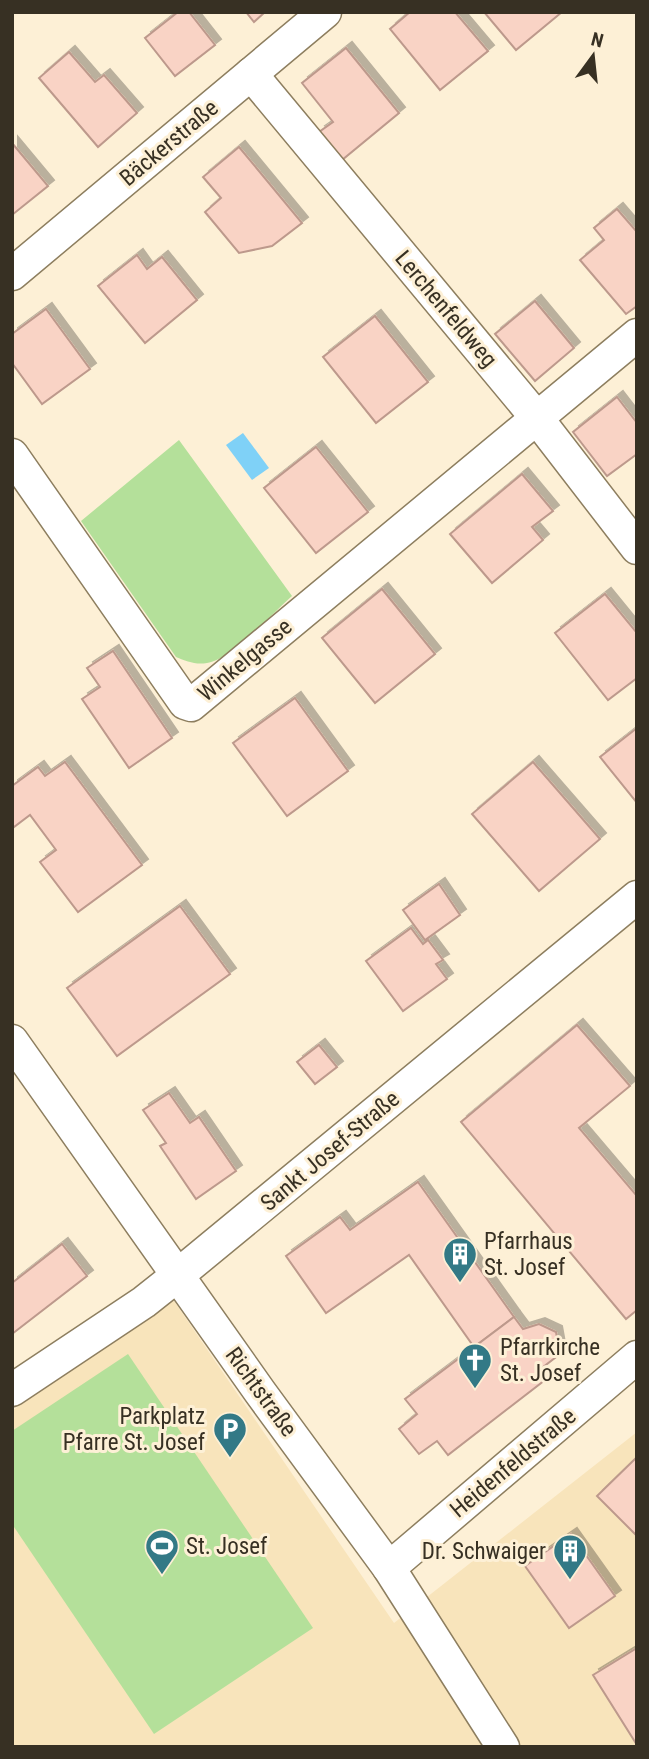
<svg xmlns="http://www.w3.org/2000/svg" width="649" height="1759" font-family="'Roboto Condensed',sans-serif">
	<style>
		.built { fill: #f8e4bb }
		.green { fill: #b4e09a }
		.water { fill: #7fd1f7 }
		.building { fill: #f9d3c5; stroke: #bd998c; stroke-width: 2; filter: url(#shadow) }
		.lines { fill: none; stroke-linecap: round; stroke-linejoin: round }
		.street-casing { stroke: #8d7e5f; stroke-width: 35 }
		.street { stroke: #fff; stroke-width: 32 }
		.labels { text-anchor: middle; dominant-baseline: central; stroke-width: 6; stroke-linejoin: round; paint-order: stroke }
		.street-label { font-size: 23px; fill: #373023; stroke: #fdf0d6 }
		.poi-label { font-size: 23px; fill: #373023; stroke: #fdf0d6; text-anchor: start }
	</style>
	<defs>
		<filter id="shadow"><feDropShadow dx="6" dy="-6" stdDeviation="0" flood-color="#0004"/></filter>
	</defs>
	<rect width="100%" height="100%" fill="#fdf0d6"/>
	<!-- built -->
	<polygon class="built" points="168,1292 394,1623 637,1432 637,1747 12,1747 12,1411"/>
	<!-- green -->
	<g class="green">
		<path d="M 179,440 L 292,596 C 273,613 230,660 207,663 C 195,665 186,661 176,657 L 81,521 Z"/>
		<polygon points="128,1354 313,1628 154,1734 12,1524 12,1431"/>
	</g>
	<!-- water -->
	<polygon class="water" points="243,433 269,468 252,480 226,445"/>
	<!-- building -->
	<g class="building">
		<polygon points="178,12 189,12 215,45 175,76 145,38"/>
		<polygon points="246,12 265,12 254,22"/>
		<polygon points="410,12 455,12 488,51 440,90 390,29"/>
		<polygon points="484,12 562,12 516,50"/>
		<polygon points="346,48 399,113 342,160 319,132 333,122 302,83"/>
		<polygon points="69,52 95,82 104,75 137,113 98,147 39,78"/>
		<polygon points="12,143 48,186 12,215"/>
		<polygon points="239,147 302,223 272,246 239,253 205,212 221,198 203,177"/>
		<polygon points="617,209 637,232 637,306 626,314 580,260 604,240 594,228"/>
		<polygon points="137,255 147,269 162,257 197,300 145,343 98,286"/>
		<polygon points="535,301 574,348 535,381 495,334"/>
		<polygon points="46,309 90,369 42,404 12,363 12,334"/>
		<polygon points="375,316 428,382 376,423 323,357"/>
		<polygon points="617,397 637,423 637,454 607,476 573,432"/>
		<polygon points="316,447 368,512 316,553 264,488"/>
		<polygon points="522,474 553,511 532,527 543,540 492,583 450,534"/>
		<polygon points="382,589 435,654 375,703 322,638"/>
		<polygon points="605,594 637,633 637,678 608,700 555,633"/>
		<polygon points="113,651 172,738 129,768 82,699 100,687 87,668"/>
		<polygon points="295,698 348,771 287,816 233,743"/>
		<polygon points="637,728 637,803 600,757"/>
		<polygon points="65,762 142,865 78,912 40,862 56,850 30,815 14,827 12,824 12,786 38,767 45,776"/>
		<polygon points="533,762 600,839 539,891 472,814"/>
		<polygon points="439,884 460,915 425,940 403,910"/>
		<polygon points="180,906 230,974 117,1056 67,988"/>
		<polygon points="411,928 423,944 428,940 443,960 436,964 447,979 403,1011 366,961"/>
		<polygon points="577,1025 630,1086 579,1128 637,1196 637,1310 626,1319 461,1122"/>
		<polygon points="319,1045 337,1067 315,1084 297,1062"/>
		<polygon points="169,1093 190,1123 199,1117 236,1171 196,1199 160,1146 166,1143 143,1110"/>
		<polygon points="418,1182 514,1317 474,1347 409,1255 326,1313 286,1256 340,1217 350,1230"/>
		<polygon points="62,1244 87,1276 12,1334 12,1283"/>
		<polygon points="514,1317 523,1329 539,1324 556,1332 560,1354 538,1371 545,1380 448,1455 437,1441 419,1454 399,1429 417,1414 405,1399"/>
		<polygon points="637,1457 637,1536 597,1496"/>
		<polygon points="571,1534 615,1596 569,1628 525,1566"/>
		<polygon points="637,1648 637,1745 593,1675"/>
	</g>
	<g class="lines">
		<!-- street casing -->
		<g class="street-casing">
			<g id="street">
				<polyline points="251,74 536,417 637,548"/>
				<polyline points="12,274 325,12"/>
				<polyline points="12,455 185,703 191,705 637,335"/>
				<polyline points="12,1041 260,1392 389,1568 503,1747"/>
				<polyline points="12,1390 144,1302 178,1275 637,897"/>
				<polyline points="389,1568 637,1357"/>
			</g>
		</g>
		<!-- street -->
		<use href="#street" class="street"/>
	</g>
	<!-- icons -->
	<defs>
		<g id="building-pin" transform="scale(1.75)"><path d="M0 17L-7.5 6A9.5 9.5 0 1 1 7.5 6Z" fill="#337986" stroke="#fdf0d6"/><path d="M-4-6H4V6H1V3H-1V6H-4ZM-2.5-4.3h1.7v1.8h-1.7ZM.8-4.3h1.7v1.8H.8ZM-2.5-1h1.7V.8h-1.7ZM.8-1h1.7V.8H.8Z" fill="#fff"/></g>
		<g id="church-pin" transform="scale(1.75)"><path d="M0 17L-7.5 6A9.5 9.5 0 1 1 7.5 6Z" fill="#337986" stroke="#fdf0d6"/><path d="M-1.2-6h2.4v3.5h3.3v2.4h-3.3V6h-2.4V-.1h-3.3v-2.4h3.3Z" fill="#fff"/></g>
		<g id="parking-pin" transform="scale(1.75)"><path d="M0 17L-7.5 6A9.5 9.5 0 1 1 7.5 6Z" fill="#337986" stroke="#fdf0d6"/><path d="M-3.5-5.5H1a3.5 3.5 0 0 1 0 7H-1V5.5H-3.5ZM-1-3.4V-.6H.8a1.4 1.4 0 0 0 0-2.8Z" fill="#fff"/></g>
		<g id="stadium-pin" transform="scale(1.75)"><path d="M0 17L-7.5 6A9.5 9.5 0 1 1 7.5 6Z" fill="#337986" stroke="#fdf0d6"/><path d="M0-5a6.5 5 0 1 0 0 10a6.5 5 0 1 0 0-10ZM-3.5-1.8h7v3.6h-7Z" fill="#fff"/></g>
	</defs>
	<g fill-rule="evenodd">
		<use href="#building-pin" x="460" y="1254"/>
		<use href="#church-pin" x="475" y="1360"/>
		<use href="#parking-pin" x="230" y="1429"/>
		<use href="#stadium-pin" x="162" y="1546"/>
		<use href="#building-pin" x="570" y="1551"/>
	</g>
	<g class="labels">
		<!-- street labels -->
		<g class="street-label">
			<text transform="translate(169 143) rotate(-40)">Bäckerstraße</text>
			<text transform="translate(446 309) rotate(50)">Lerchenfeldweg</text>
			<text transform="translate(245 660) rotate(-40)">Winkelgasse</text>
			<text transform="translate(330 1151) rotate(-40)">Sankt Josef-Straße</text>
			<text transform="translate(261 1392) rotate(54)">Richtstraße</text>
			<text transform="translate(513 1463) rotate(-40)">Heidenfeldstraße</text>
		</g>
		<!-- poi labels -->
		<g class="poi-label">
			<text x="484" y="1241">Pfarrhaus<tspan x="484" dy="26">St. Josef</tspan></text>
			<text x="500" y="1347">Pfarrkirche<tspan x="500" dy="26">St. Josef</tspan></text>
			<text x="205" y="1416" text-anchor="end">Parkplatz<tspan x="205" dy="26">Pfarre St. Josef</tspan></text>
			<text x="186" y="1546">St. Josef</text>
			<text x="546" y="1551" text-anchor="end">Dr. Schwaiger</text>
		</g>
	</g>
	<!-- border -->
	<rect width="649" height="1759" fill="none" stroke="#373023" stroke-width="28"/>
	<!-- north arrow -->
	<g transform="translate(593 56) rotate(15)" stroke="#fdf0d6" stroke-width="5" paint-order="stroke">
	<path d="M0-5L12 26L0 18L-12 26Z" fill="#373023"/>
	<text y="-10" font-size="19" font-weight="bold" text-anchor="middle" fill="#373023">N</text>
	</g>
</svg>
